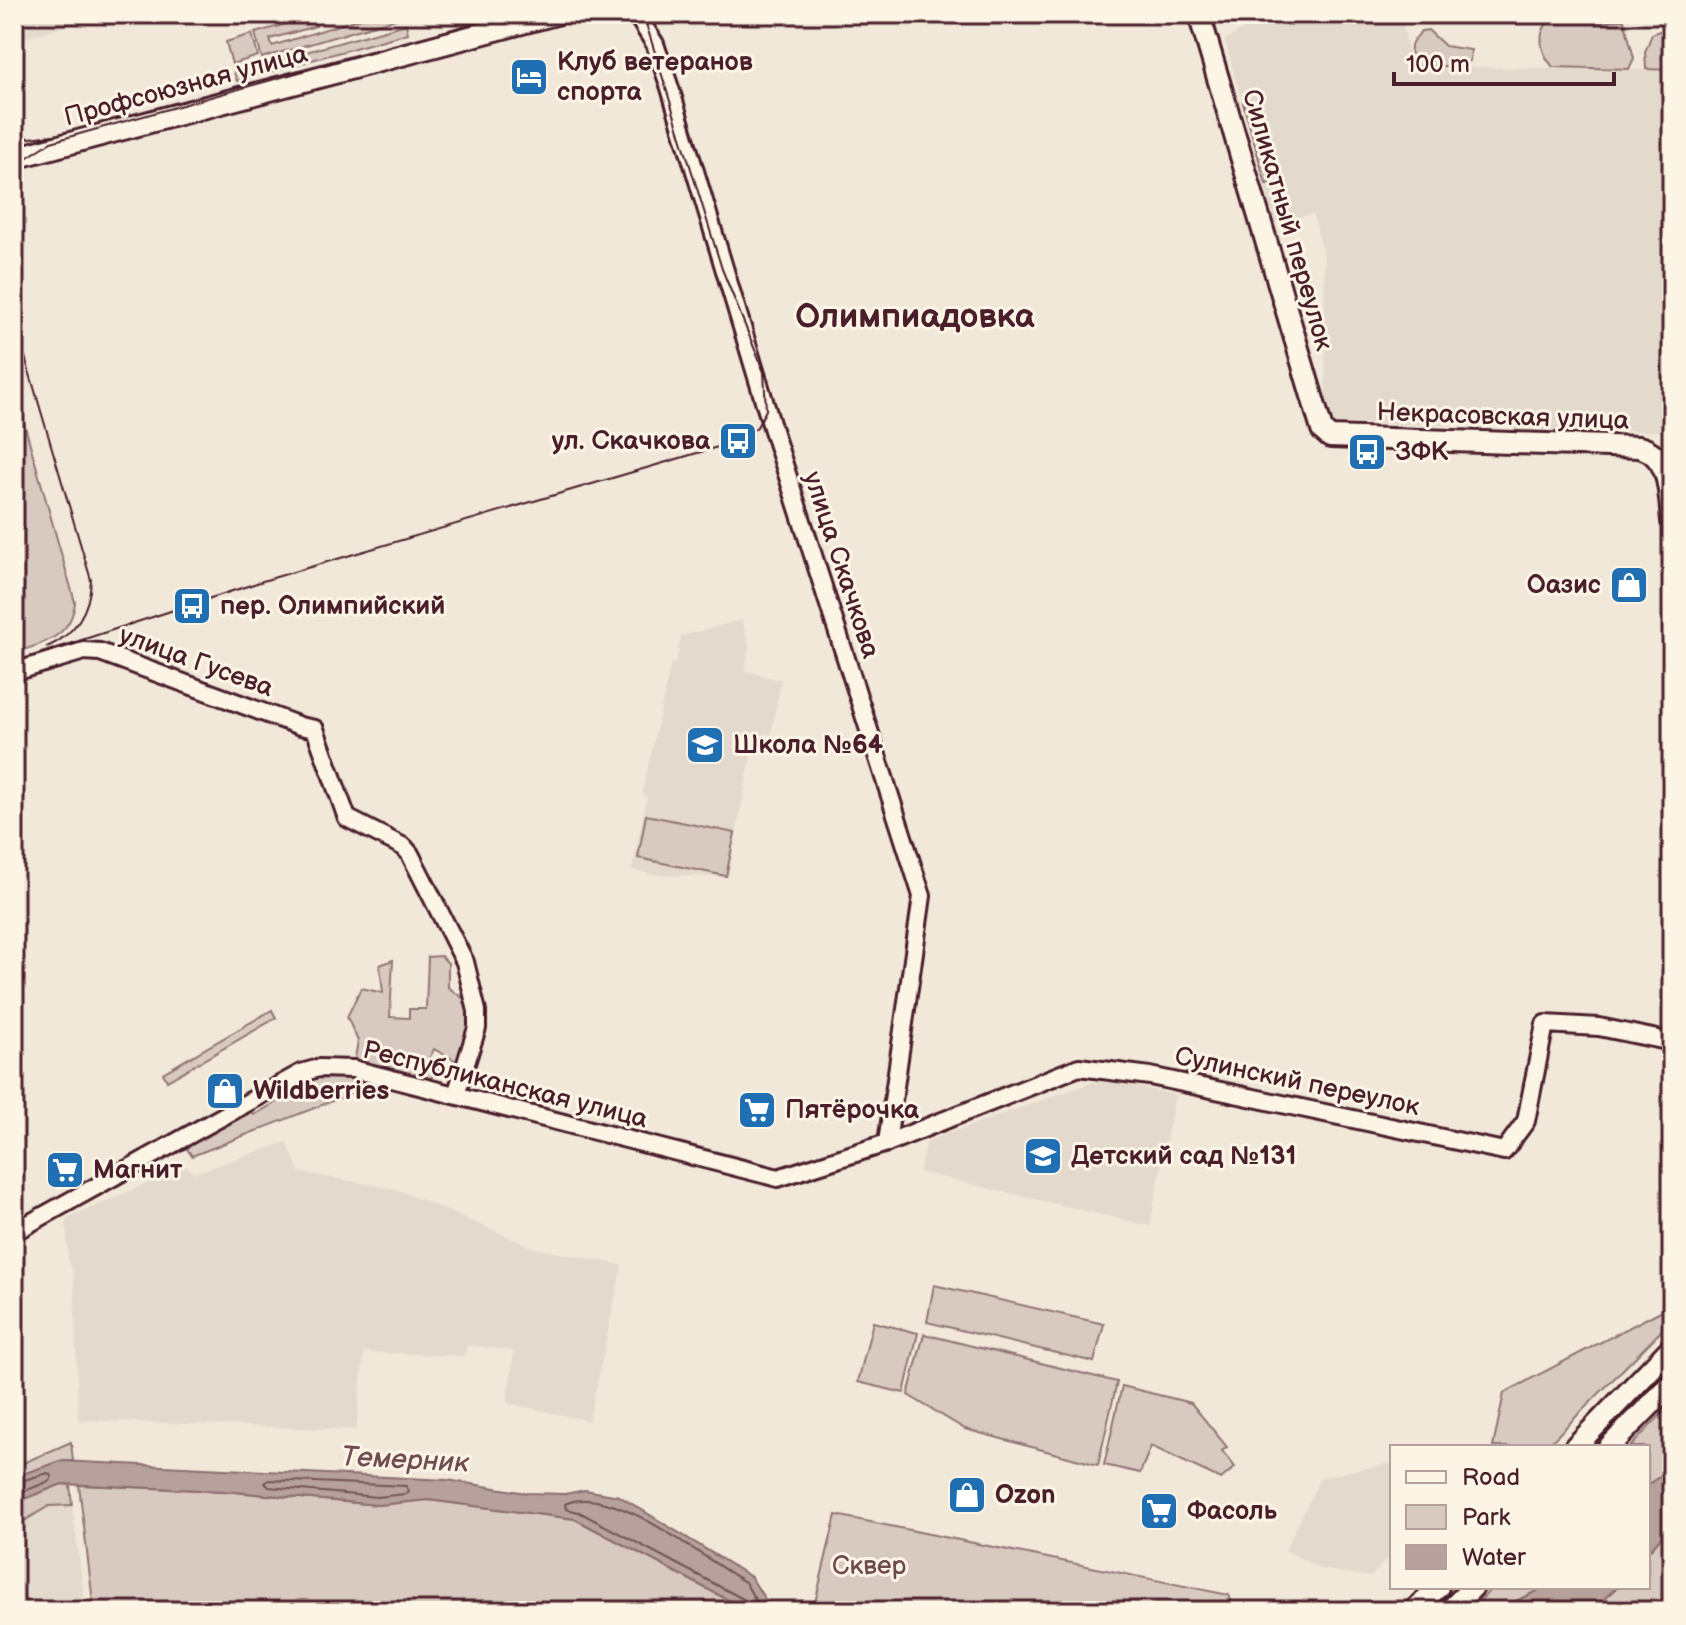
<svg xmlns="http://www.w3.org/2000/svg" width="1686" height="1625" font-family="'Balsamiq Sans',sans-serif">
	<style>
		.built { fill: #e4d9cd }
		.green { fill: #d8cac0; stroke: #917476; stroke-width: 2 }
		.water { fill: #b6a19c; stroke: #8b6d6f; stroke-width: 2 }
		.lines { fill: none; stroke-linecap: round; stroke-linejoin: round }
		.shore { stroke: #755358; stroke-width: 2 }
		.minor-casing { stroke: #4a1f2b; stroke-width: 22 }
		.major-casing { stroke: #4a1f2b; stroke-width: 26 }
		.minor { stroke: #fcf5e5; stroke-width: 16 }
		.major { stroke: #fcf5e5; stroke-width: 20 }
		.tram { stroke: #4a1f2b; stroke-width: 2 }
		.labels { text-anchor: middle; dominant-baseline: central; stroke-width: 6; stroke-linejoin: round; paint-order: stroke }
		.poi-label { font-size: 26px; font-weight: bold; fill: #4a1f2b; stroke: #fcf5e5; text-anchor: start }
		.street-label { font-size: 26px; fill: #4a1f2b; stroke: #fcf5e5 }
		.park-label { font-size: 26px; fill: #6e4a50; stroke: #fcf5e5 }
		.water-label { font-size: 28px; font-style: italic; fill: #704c53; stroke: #fcf5e5 }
		.district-label { font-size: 34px; font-weight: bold; fill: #4a1f2b; stroke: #fcf5e5 }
	</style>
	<rect width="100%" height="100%" fill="#f1e8da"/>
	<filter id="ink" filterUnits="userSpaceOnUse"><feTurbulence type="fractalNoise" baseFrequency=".0125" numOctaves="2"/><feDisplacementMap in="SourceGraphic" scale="16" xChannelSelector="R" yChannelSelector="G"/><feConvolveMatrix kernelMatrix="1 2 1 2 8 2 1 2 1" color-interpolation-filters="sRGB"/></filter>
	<g filter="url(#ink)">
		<!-- built -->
		<g class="built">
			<polygon points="14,14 107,14 14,41"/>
			<polygon points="1309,14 1401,14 1411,66 1672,70 1672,431 1513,430 1512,418 1471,418 1467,425 1326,423 1324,257 1313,214 1275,223 1225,40 1246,28"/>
			<polygon points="742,620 749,644 745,671 781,680 771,734 764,733 751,756 728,877 656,875 632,870 647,796 642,794 671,663 676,663 681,636"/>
			<polygon points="1102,1079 1175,1095 1150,1226 919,1172 927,1141"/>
			<polygon points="287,1142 299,1172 396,1189 534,1248 622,1265 589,1421 507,1403 514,1351 468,1345 464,1356 364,1352 356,1430 78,1420 74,1274 68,1259 66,1219 187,1166 194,1173"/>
			<polygon points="1392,1463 1392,1553 1371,1577 1320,1569 1285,1550 1321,1477"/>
			<polygon points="72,1505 86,1611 14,1611 14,1527 49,1506"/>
		</g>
		<!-- green -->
		<g class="green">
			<polygon points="374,14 402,17 262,58 255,33 314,16 316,26 270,39 272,46"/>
			<path d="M 1559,14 L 1584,14 L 1596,22 L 1624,20 L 1634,58 L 1629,69 L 1553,67 C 1537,49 1536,26 1559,14 Z"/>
			<polygon points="406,24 408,33 237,81 234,72"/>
			<polygon points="1672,26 1672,70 1646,69 1645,52 1652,34"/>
			<polygon points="1428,30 1445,46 1471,50 1470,61 1463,66 1410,66 1411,45 1421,31"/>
			<polygon points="252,34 258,56 232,64 226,42"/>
			<polygon points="1243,103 1255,109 1270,183 1266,184"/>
			<path d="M 14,388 L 75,602 C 72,637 42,644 14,653 Z"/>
			<polygon points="646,815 735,833 726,876 638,858"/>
			<polygon points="441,956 448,963 448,987 468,1002 473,1019 458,1062 434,1049 427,1063 439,1069 431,1078 358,1063 355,1058 358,1041 347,1017 361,988 383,993 380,965 393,960 390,1017 409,1018 409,1009 426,1009 428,957"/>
			<polygon points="272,1010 276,1018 167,1081 163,1073"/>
			<polygon points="352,1074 381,1082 192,1156 185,1146 250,1109 254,1115 291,1094 288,1087 302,1079"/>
			<polygon points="934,1285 1104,1324 1094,1362 927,1322"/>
			<polygon points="1672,1305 1672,1320 1546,1447 1493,1447 1504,1393"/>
			<polygon points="873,1322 918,1333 904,1393 858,1382"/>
			<polygon points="924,1334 1117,1382 1098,1465 965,1429 908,1395"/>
			<polygon points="1122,1386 1191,1403 1227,1447 1222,1451 1235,1467 1221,1479 1151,1446 1140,1473 1104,1465"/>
			<polygon points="1672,1403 1672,1467 1648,1485 1648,1447 1630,1447"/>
			<polygon points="71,1442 73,1461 61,1461 14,1477 14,1467"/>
			<polygon points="62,1484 70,1485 72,1505 49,1506 14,1527 14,1503"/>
			<polygon points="79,1485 223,1491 378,1505 428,1500 575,1519 749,1611 94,1611"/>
			<polygon points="836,1515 1229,1595 1235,1611 813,1611"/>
			<polygon points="1672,1524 1672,1611 1591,1611 1617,1587 1648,1587 1648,1552"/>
			<polygon points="1493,1587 1545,1587 1495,1611 1470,1611"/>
		</g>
		<!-- water -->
		<g class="water">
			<polygon points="61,1461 447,1480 526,1493 565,1494 585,1490 619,1496 751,1577 764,1598 785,1611 749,1611 575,1519 428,1500 378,1505 223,1491 62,1484 14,1503 14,1477"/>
			<polygon points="1672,1467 1672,1524 1648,1552 1648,1485"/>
			<polygon points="1545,1587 1617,1587 1591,1611 1495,1611"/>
		</g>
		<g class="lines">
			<!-- shore -->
			<g class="shore">
				<polygon points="269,1480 406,1486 409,1491 406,1494 377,1497 269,1487 265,1483"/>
				<polyline points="14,1483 48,1473 52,1476 50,1481 14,1495"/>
				<path d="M 750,1611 L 745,1600 L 579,1512 L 566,1509 L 565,1504 C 612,1482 702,1558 745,1582 L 757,1603 L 770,1611"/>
			</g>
			<!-- minor casing -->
			<g class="minor-casing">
				<g id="minor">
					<polyline points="636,14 655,44 670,88 772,427 922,896 887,1143"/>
					<polyline points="14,672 84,651 100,652 300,726 315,729 347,818 404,847 410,854 465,962 477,1011 477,1028 456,1095"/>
					<polyline points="14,1232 301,1073 319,1068 353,1069 778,1178 887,1143 1079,1067 1150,1076 1504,1151 1526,1121 1545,1024 1599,1027 1672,1042"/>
				</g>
			</g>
			<!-- major casing -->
			<g class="major-casing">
				<g id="major">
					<path d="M 1199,14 L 1322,430 L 1330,437 L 1639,447 C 1671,455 1669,493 1672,521"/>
					<polyline points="14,158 556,14"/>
					<polyline points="1575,1447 1672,1347"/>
					<polyline points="1609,1447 1672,1383"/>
					<polyline points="1414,1611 1438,1587"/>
					<polyline points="1449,1611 1473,1587"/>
				</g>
			</g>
			<!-- minor -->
			<use href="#minor" class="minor"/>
			<!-- major -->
			<use href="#major" class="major"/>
			<!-- tram -->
			<g class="tram">
				<polyline points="14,134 30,138 53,135"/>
				<polyline points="14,166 51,142 506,14"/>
				<path d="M 14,320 L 91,580 C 90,610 75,635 47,647"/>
				<polyline points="14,662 266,580 738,441 757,427 766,410 764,372 722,269 643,14"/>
			</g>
		</g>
	</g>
	<!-- icons -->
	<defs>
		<g id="hotel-square" transform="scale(2)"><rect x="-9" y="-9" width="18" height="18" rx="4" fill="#1f6fb2" stroke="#fcf5e5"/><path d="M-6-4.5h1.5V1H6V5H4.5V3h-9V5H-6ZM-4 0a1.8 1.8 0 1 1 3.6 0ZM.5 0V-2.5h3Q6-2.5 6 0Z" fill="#fff"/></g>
		<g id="bus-square" transform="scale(2)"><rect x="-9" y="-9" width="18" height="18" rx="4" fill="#1f6fb2" stroke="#fcf5e5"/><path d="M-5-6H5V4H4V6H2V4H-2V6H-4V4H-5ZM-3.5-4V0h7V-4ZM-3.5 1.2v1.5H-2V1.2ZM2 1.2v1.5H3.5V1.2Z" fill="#fff"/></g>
		<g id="shop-square" transform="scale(2)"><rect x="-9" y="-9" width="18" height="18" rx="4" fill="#1f6fb2" stroke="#fcf5e5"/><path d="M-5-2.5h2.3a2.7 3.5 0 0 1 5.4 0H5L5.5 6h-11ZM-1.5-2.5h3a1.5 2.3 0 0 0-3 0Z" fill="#fff"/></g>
		<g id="school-square" transform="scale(2)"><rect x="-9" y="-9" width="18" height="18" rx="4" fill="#1f6fb2" stroke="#fcf5e5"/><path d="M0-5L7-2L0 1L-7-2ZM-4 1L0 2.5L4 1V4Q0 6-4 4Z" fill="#fff"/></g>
		<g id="supermarket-square" transform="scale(2)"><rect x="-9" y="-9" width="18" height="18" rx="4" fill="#1f6fb2" stroke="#fcf5e5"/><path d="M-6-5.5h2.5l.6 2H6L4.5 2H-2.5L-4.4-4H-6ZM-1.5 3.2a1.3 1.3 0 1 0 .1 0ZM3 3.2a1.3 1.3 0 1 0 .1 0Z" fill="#fff"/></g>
	</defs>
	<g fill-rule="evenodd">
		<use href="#hotel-square" x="529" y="77"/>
		<use href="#bus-square" x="738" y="441"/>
		<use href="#bus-square" x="1367" y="452"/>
		<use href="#shop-square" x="1629" y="585"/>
		<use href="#bus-square" x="192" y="606"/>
		<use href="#school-square" x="705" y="745"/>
		<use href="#shop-square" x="225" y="1091"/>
		<use href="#supermarket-square" x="757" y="1110"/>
		<use href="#school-square" x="1043" y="1156"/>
		<use href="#supermarket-square" x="65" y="1170"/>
		<use href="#shop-square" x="967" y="1495"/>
		<use href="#supermarket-square" x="1159" y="1511"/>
	</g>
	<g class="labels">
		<!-- poi labels -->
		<g class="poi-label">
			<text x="557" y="62">Клуб ветеранов<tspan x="557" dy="30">спорта</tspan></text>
			<text x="710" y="441" text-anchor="end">ул. Скачкова</text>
			<text x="1395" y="452">ЗФК</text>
			<text x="1601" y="585" text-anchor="end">Оазис</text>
			<text x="220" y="606">пер. Олимпийский</text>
			<text x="733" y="745">Школа №64</text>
			<text x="253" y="1091">Wildberries</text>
			<text x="785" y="1110">Пятёрочка</text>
			<text x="1071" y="1156">Детский сад №131</text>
			<text x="93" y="1170">Магнит</text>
			<text x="995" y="1495">Ozon</text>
			<text x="1187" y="1511">Фасоль</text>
		</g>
		<!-- street labels -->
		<g class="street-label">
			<text transform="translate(186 86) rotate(-15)">Профсоюзная улица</text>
			<text transform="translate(1287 220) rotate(74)">Силикатный переулок</text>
			<text transform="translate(1503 417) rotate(2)">Некрасовская улица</text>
			<text transform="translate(841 565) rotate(72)">улица Скачкова</text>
			<text transform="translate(196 662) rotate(20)">улица Гусева</text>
			<text transform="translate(1297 1082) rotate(12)">Сулинский переулок</text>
			<text transform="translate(505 1085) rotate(14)">Республиканская улица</text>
		</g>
		<!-- park labels -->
		<g class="park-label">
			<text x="869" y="1566">Сквер</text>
		</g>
		<!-- water labels -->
		<g class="water-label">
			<text transform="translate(405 1460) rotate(3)">Темерник</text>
		</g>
		<!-- district labels -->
		<g class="district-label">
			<text x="915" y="316">Олимпиадовка</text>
		</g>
	</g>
	<!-- margin -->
	<rect width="1686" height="1625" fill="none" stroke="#fcf5e5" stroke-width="48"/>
	<rect x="24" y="24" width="1638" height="1577" fill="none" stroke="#4a1f2b" stroke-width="3" filter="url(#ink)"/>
	<!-- legend -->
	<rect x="1390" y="1445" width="260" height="144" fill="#fcf5e5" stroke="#b59f9b" stroke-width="2"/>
	<rect x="1406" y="1471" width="40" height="12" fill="#fcf5e5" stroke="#b59f9b" stroke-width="2"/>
	<text x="1462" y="1485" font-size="24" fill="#4a1f2b">Road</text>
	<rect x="1406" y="1505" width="40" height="24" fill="#d8cac0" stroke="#b59f9b" stroke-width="2"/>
	<text x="1462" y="1525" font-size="24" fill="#4a1f2b">Park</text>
	<rect x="1406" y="1545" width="40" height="24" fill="#b6a19c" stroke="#b59f9b" stroke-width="2"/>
	<text x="1462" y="1565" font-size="24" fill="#4a1f2b">Water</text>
	<!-- scale -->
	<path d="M1394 72v12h220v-12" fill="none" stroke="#4a1f2b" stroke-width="4"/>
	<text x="1406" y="72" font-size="24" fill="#4a1f2b" stroke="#fcf5e5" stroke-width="6" paint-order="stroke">100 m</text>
</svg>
